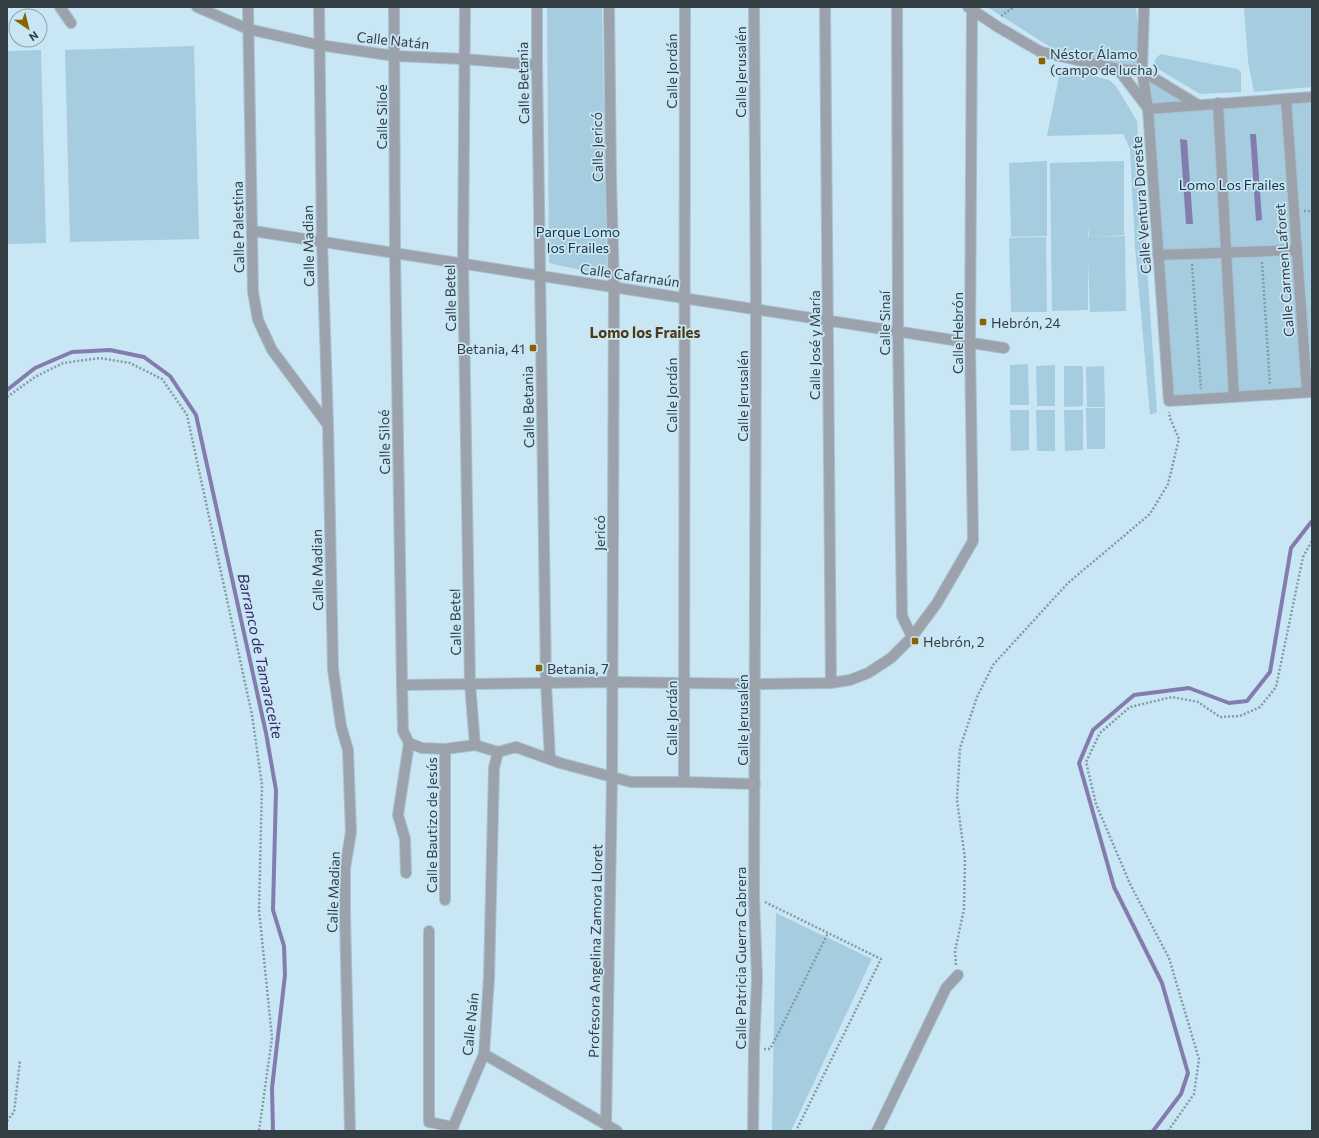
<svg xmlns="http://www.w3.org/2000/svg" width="1319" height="1138" font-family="Commissioner,sans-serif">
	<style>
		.green { fill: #a6cce0 }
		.water { fill: #847caf }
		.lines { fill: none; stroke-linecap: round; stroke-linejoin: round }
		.stream { stroke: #847caf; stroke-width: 4 }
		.minor-casing { stroke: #a8c1ce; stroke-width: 12 }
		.path { stroke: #849aa4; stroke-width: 2.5; stroke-dasharray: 2 2; stroke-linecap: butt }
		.minor { stroke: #9ca2ac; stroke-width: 10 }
		.poi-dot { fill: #8a6201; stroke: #c9e6f5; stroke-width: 1.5 }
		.labels { text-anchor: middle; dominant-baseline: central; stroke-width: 3.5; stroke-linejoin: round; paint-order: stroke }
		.street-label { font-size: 14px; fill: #333f45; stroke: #c9e6f5 }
		.poi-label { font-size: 14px; fill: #333f45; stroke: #c9e6f5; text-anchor: start }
		.park-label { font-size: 14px; fill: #153240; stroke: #c9e6f5 }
		.neighbourhood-label { font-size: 15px; font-weight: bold; fill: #4e3a14; stroke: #c9e6f5 }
		.water-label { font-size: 15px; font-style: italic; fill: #362666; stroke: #c9e6f5 }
	</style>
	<rect width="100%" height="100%" fill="#c9e6f5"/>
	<!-- green -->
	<g class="green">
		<polygon points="547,7 602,7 607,276 549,263"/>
		<polygon points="987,7 1136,7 1142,71 1198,105 1312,97 1312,392 1169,401 1142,71 1052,48"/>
		<polygon points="1244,7 1312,7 1312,87 1254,92 1248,61"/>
		<polygon points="194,46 199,239 70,242 65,50"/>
		<polygon points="41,50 46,243 7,244 7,51"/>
		<polygon points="1161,54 1237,69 1241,72 1241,92 1200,94 1155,67 1154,62 1157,57"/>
		<polygon points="1061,67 1109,80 1115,85 1119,91 1137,121 1157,412 1150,415 1135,247 1130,149 1123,134 1047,136"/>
		<polygon points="1047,161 1047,236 1011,237 1009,163"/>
		<polygon points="1124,161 1124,235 1089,237 1088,226 1088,237 1125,236 1126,311 1090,312 1088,257 1088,310 1052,311 1050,163"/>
		<polygon points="1046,237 1047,312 1011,312 1009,238"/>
		<polygon points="1028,364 1029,405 1010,405 1010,365"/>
		<polygon points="1055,365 1055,406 1037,406 1036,366"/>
		<polygon points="1064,366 1083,366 1083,406 1064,407"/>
		<polygon points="1104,366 1105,407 1087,407 1086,367"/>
		<polygon points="1086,408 1105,408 1105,449 1087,449"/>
		<polygon points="1010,410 1029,410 1029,450 1011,451"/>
		<polygon points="1036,410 1055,410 1055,451 1037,451"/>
		<polygon points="1064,410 1083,410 1083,450 1065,451"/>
		<polygon points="776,913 872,959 791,1131 772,1131"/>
	</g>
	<!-- water -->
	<g class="water">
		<polygon points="1250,134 1256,134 1262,220 1256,221"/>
		<polygon points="1180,139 1187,140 1193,224 1186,224"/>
	</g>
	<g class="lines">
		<!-- stream -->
		<g class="stream">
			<polyline points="7,390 35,368 72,352 110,350 144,357 170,376 196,415 266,733 276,790 273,910 284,946 285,975 272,1088 273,1131"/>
			<polyline points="1153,1131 1181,1094 1188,1073 1162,983 1114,887 1079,763 1093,730 1134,695 1189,688 1229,703 1247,701 1270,672 1291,548 1312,521"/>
		</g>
		<!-- minor casing -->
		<g class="minor-casing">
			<g id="minor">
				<polyline points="60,7 71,23"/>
				<polyline points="197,7 248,29 319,45 395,56 464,59 537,65"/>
				<polyline points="248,7 253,292 258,320 272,350 328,425"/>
				<polyline points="319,7 322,242 328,425 333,669 341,726 348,750 351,832 345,868 345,917 350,1131"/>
				<polyline points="394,7 395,253 402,685 403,731 409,743 398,815 405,839 406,873"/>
				<polyline points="465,7 463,263 470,684 475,745"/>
				<polyline points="537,7 537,65 546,683 550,759"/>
				<polyline points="825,7 831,683"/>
				<polyline points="897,7 898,332 902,616 912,637"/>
				<polyline points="968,7 998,27 1041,52 1118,69 1142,71 1198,105"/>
				<polyline points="1144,7 1142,71 1148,109 1169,401 1312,392"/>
				<polyline points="1118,69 1147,107"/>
				<polyline points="1286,99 1307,392"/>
				<polyline points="1218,103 1234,397"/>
				<polyline points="1148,109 1312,97"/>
				<polyline points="253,231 1004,348"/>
				<polyline points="1158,255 1297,250"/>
				<polyline points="402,685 613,682 756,684 831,683 850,680 868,673 891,658 912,637 937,603 973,541 970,344 972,11"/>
				<polyline points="409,743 422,748 445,749 475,745 498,752 516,747 560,763 631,782 684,782 755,784"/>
				<polyline points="445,749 445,900"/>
				<polyline points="684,782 685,7"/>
				<polyline points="429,931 429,1122 453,1127 484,1054 489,978 494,768 498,752"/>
				<polyline points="484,1054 617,1131"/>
				<polyline points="606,1125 612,778 614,287 611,180 609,7"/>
				<polyline points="753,1131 754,1049 757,979 754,897 756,310 754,7"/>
				<polyline points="877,1131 946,988 958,975"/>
			</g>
		</g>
		<!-- path -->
		<g class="path">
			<polyline points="1001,16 1014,7"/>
			<polyline points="1304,211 1312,211"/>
			<polyline points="1262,262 1270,385"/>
			<polyline points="1192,264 1201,389"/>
			<polyline points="7,397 35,377 63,363 100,358 130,363 162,379 187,415 252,715 262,785 259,910 272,1038 259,1131"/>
			<polyline points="765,902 881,959 796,1131"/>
			<polyline points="956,965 955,951 964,909 965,859 957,800 960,748 977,697 993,665 1068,583 1150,514 1168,484 1179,439 1170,418 1169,412"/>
			<polyline points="764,1049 770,1049 778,1034 828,933"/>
			<polyline points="7,1121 14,1112 20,1061"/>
			<polyline points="1168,1131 1194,1094 1199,1059 1169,958 1131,886 1096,804 1086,762 1100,733 1130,707 1172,697 1198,702 1220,717 1240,716 1260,707 1276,687 1303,557 1312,541"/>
		</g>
		<!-- minor -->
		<use href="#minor" class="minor"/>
	</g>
	<!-- markers -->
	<g class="poi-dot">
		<rect x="1038" y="57" width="8" height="8" rx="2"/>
		<rect x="979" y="318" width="8" height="8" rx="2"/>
		<rect x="529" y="344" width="8" height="8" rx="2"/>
		<rect x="911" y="637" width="8" height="8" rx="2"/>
		<rect x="535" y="664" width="8" height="8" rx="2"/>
	</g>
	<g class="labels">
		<!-- street labels -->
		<g class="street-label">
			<text transform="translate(393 40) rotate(6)">Calle Natán</text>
			<text transform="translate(671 71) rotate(-90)">Calle Jordán</text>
			<text transform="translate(740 72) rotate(-90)">Calle Jerusalén</text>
			<text transform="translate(523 83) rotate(-91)">Calle Betania</text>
			<text transform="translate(381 117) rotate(-90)">Calle Siloé</text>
			<text transform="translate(597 147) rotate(-91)">Calle Jericó</text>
			<text transform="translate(1141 205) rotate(-94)">Calle Ventura Doreste</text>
			<text transform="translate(238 227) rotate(-91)">Calle Palestina</text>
			<text transform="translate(308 246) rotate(-91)">Calle Madian</text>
			<text transform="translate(1284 270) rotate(-94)">Calle Carmen Laforet</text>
			<text transform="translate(630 275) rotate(8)">Calle Cafarnaún</text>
			<text transform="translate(450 298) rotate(-91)">Calle Betel</text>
			<text transform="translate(884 323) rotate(-90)">Calle Sinaí</text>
			<text transform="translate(957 333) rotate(-90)">Calle Hebrón</text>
			<text transform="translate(814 345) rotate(-90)">Calle José y María</text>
			<text transform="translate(671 395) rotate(-90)">Calle Jordán</text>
			<text transform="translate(742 396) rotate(-90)">Calle Jerusalén</text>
			<text transform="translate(528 407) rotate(-91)">Calle Betania</text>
			<text transform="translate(384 442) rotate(-91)">Calle Siloé</text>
			<text transform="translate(599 533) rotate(-90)">Jericó</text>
			<text transform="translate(317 570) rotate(-91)">Calle Madian</text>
			<text transform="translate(455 622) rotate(-91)">Calle Betel</text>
			<text transform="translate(671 718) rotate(-90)">Calle Jordán</text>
			<text transform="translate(742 720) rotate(-90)">Calle Jerusalén</text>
			<text transform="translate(431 825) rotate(-90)">Calle Bautizo de Jesús</text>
			<text transform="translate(333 892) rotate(-88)">Calle Madian</text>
			<text transform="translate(595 951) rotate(-89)">Profesora Angelina Zamora Lloret</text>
			<text transform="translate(740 958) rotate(-90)">Calle Patricia Guerra Cabrera</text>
			<text transform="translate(470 1024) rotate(-84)">Calle Naín</text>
		</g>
		<!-- poi labels -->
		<g class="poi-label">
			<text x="1050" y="53">Néstor Álamo<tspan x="1050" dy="16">(campo de lucha)</tspan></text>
			<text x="991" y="322">Hebrón, 24</text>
			<text x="525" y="348" text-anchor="end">Betania, 41</text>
			<text x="923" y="641">Hebrón, 2</text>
			<text x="547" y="668">Betania, 7</text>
		</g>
		<!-- park labels -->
		<g class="park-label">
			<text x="1232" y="184">Lomo Los Frailes</text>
			<text x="578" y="231">Parque Lomo<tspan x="578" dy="16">los Frailes</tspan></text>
		</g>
		<!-- neighbourhood labels -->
		<g class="neighbourhood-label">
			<text x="645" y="332">Lomo los Frailes</text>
		</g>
		<!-- water labels -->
		<g class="water-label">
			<text transform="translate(261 656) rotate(78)">Barranco de Tamaraceite</text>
		</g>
	</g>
	<!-- border -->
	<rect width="1319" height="1138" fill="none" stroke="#333f45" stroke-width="16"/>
	<!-- north arrow -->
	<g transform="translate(28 28) rotate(145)"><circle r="19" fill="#c9e6f5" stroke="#8da3af"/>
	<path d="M0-3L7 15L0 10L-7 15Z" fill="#8a6201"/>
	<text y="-6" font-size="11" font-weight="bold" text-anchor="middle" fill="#333f45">N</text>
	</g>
</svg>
